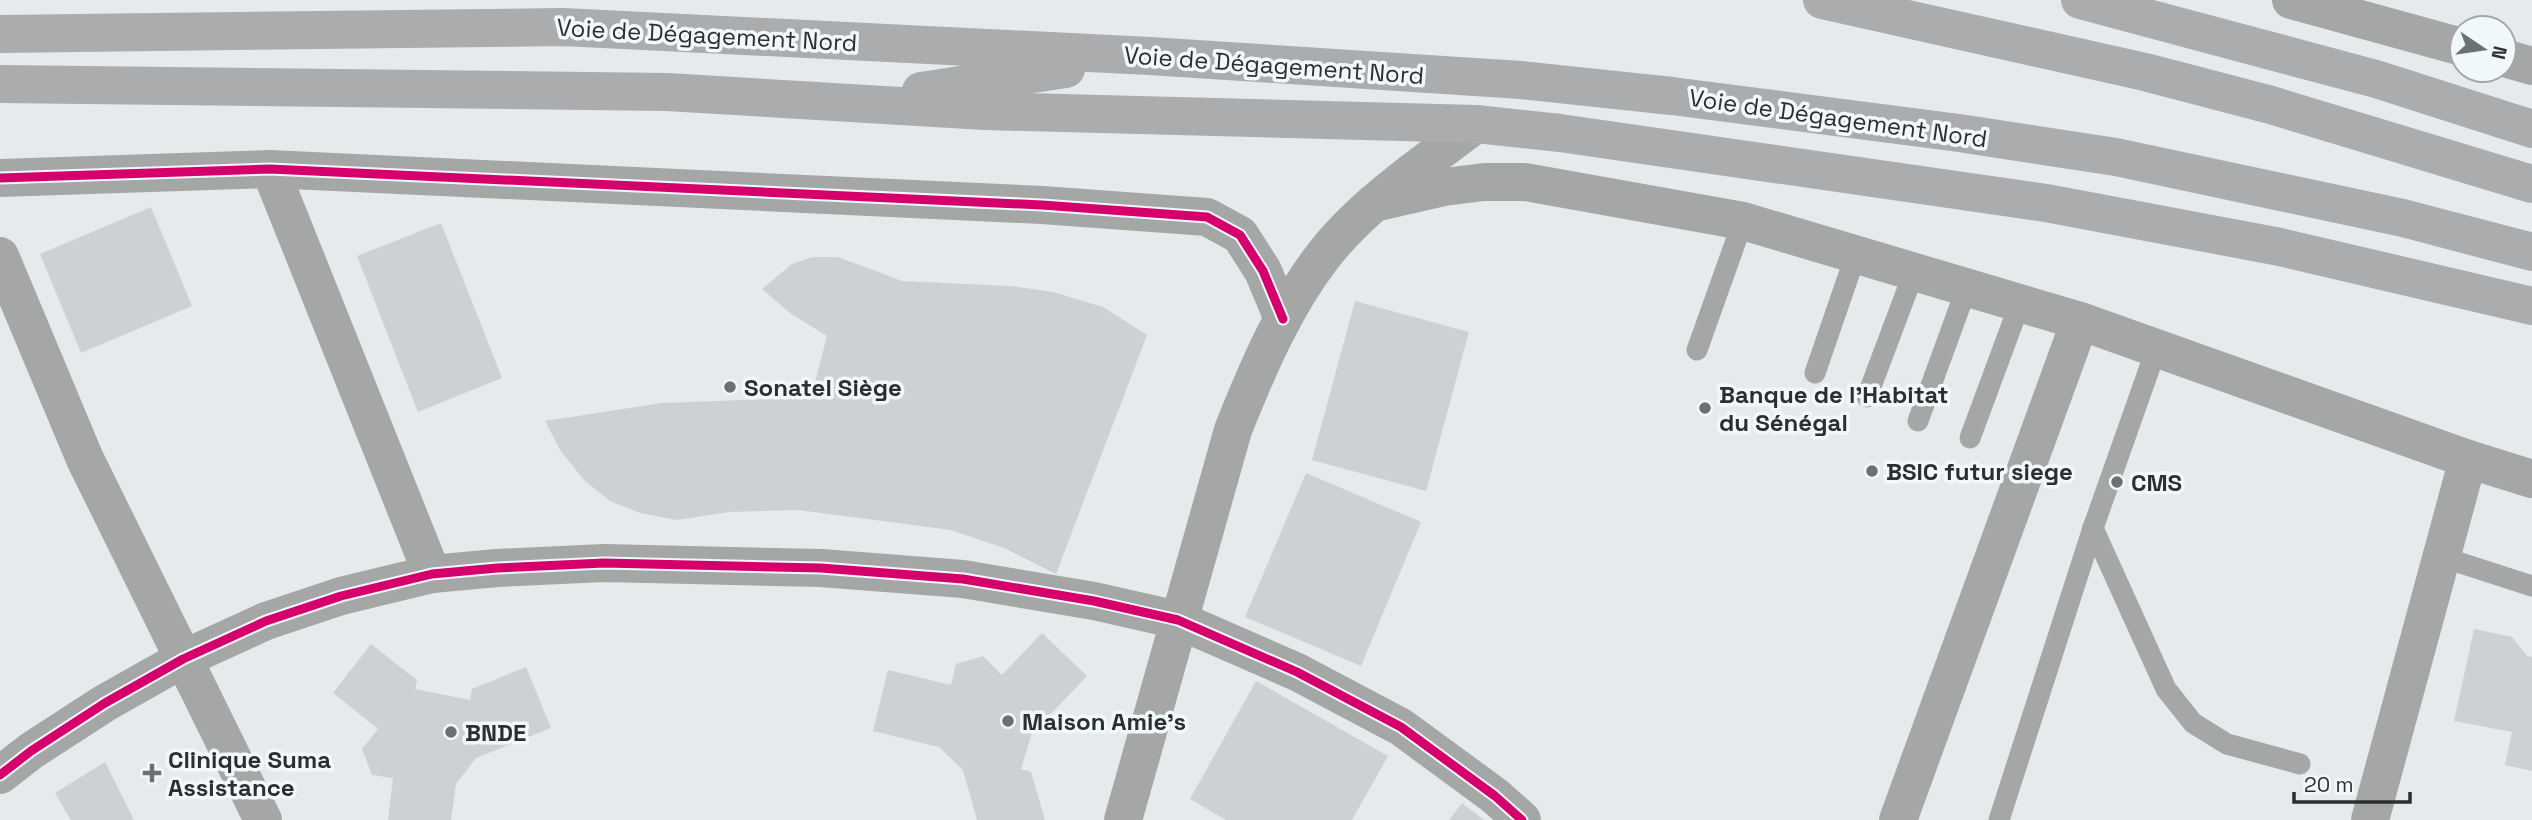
<svg xmlns="http://www.w3.org/2000/svg" width="2532" height="820" font-family="'Space Grotesk',sans-serif">
	<style>
		.building { fill: #ced1d3 }
		.lines { fill: none; stroke-linecap: round; stroke-linejoin: round }
		.service { stroke: #a5a7a6; stroke-width: 21 }
		.minor { stroke: #a5a7a6; stroke-width: 38 }
		.tertiary { stroke: #a5a7a6; stroke-width: 38 }
		.trunk { stroke: #aaacae; stroke-width: 38 }
		.cycleway-casing { stroke: #f1f8fc; stroke-width: 13 }
		.cycleway { stroke: #d6006c; stroke-width: 9 }
		.poi-dot { fill: #6d7072; stroke: #f1f8fc; stroke-width: 2.5 }
		.labels { text-anchor: middle; dominant-baseline: central; stroke-width: 7; stroke-linejoin: round; paint-order: stroke }
		.street-label { font-size: 24px; fill: #2c2f30; stroke: #f1f8fc }
		.poi-label { font-size: 24px; font-weight: bold; fill: #2c2f30; stroke: #f1f8fc; text-anchor: start }
	</style>
	<rect width="100%" height="100%" fill="#e6eaec"/>
	<!-- building -->
	<g class="building">
		<polygon points="151,207 192,306 81,353 40,254"/>
		<polygon points="441,223 502,378 418,412 357,256"/>
		<polygon points="813,257 838,257 902,281 1010,286 1053,292 1103,307 1147,335 1056,574 1004,548 951,530 798,510 730,512 677,520 640,513 610,501 584,480 560,450 545,421 662,403 797,398 801,383 814,386 827,336 790,313 762,289 792,264"/>
		<polygon points="1355,301 1469,332 1426,491 1312,460"/>
		<polygon points="1306,473 1421,522 1361,666 1245,617"/>
		<polygon points="2474,629 2512,637 2527,656 2532,657 2532,771 2505,765 2512,732 2454,721"/>
		<polygon points="1042,633 1087,676 1046,719 1037,716 1021,769 1031,772 1045,820 977,820 963,770 939,747 873,731 888,670 951,685 956,664 983,656 1002,675"/>
		<polygon points="371,644 417,680 415,689 470,700 472,689 526,667 551,728 476,758 456,784 451,820 388,820 393,778 372,775 362,749 378,729 333,693"/>
		<polygon points="1256,681 1388,756 1352,820 1226,820 1190,799"/>
		<polygon points="105,762 134,820 71,820 55,793"/>
		<polygon points="1462,803 1484,820 1449,820"/>
	</g>
	<g class="lines">
		<!-- service -->
		<g class="service">
			<polyline points="1697,350 1743,221"/>
			<polyline points="1815,373 1856,254"/>
			<polyline points="1867,397 1914,272"/>
			<polyline points="1918,421 1967,287"/>
			<polyline points="1970,438 2020,303"/>
			<polyline points="2093,528 2166,689 2193,723 2227,744 2300,764"/>
			<polyline points="2442,557 2532,586"/>
			<polyline points="1999,820 2093,528 2157,347"/>
		</g>
		<!-- minor -->
		<g class="minor">
			<polyline points="2291,0 2462,47"/>
			<polyline points="2504,58 2532,66"/>
			<polyline points="270,169 432,574"/>
			<polyline points="0,178 270,169 1042,205 1207,217 1240,235 1263,271 1283,319"/>
			<polyline points="1374,203 1444,187 1484,182 1525,182 1743,221 2080,321 2468,459 2532,479"/>
			<polyline points="0,775 31,751 105,703 183,659 266,621 341,596 432,574 497,568 604,563 821,568 963,579 1094,601 1178,620 1297,672 1401,727 1495,796 1522,820"/>
			<path d="M 1123,820 L 1233,430 C 1257,370 1283,308 1323,256 C 1362,205 1425,163 1476,124"/>
			<polyline points="1898,820 2080,321"/>
			<polyline points="2370,820 2468,459"/>
		</g>
		<!-- tertiary -->
		<polyline class="tertiary" points="0,256 85,459 263,820"/>
		<!-- trunk -->
		<g class="trunk">
			<polyline points="1822,0 2145,72 2271,105 2532,184"/>
			<polyline points="2080,0 2376,79 2532,129"/>
			<polyline points="0,34 563,27 1150,56 1521,80 1672,96 1959,133 2116,157 2403,218 2532,252"/>
			<polyline points="0,84 667,92 985,111 1476,124 1560,133 2046,203 2280,247 2532,306"/>
			<polyline points="921,91 1066,69"/>
		</g>
		<!-- cycleway casing -->
		<g class="cycleway-casing">
			<g id="cycleway">
				<polyline points="0,178 270,169 1042,205 1207,217 1240,235 1263,271 1283,319"/>
				<polyline points="0,775 31,751 105,703 183,659 266,621 341,596 432,574 497,568 604,563 821,568 963,579 1094,601 1178,620 1297,672 1401,727 1495,796 1522,820"/>
			</g>
		</g>
		<!-- cycleway -->
		<use href="#cycleway" class="cycleway"/>
	</g>
	<!-- markers -->
	<g class="poi-dot">
		<circle cx="730" cy="387" r="7"/>
		<circle cx="1705" cy="408" r="7"/>
		<circle cx="1872" cy="471" r="7"/>
		<circle cx="2117" cy="482" r="7"/>
		<circle cx="1008" cy="721" r="7"/>
		<circle cx="451" cy="732" r="7"/>
		<path d="M148.5 762.5h7v7h7v7h-7v7h-7v-7h-7v-7h7z"/>
	</g>
	<g class="labels">
		<!-- street labels -->
		<g class="street-label">
			<text transform="translate(707 35) rotate(3)">Voie de Dégagement Nord</text>
			<text transform="translate(1274 65) rotate(4)">Voie de Dégagement Nord</text>
			<text transform="translate(1838 118) rotate(8)">Voie de Dégagement Nord</text>
		</g>
		<!-- poi labels -->
		<g class="poi-label">
			<text x="744" y="387">Sonatel Siège</text>
			<text x="1719" y="394">Banque de l’Habitat<tspan x="1719" dy="28">du Sénégal</tspan></text>
			<text x="1886" y="471">BSIC futur siege</text>
			<text x="2131" y="482">CMS</text>
			<text x="1022" y="721">Maison Amie's</text>
			<text x="465" y="732">BNDE</text>
			<text x="168" y="759">Clinique Suma<tspan x="168" dy="28">Assistance</tspan></text>
		</g>
	</g>
	<!-- north arrow -->
	<g transform="translate(2483 49) rotate(103)"><circle r="33" fill="#f1f8fc" stroke="#a2a8aa" stroke-width="2"/>
	<path d="M0-5L12 26L0 18L-12 26Z" fill="#6d7072"/>
	<text y="-10" font-size="19" font-weight="bold" text-anchor="middle" fill="#2c2f30">N</text>
	</g>
	<!-- scale -->
	<path d="M2294 792v10h116v-10" fill="none" stroke="#2c2f30" stroke-width="3.5"/>
	<text x="2304" y="792" font-size="21" fill="#2c2f30" stroke="#f1f8fc" stroke-width="5" paint-order="stroke">20 m</text>
</svg>
